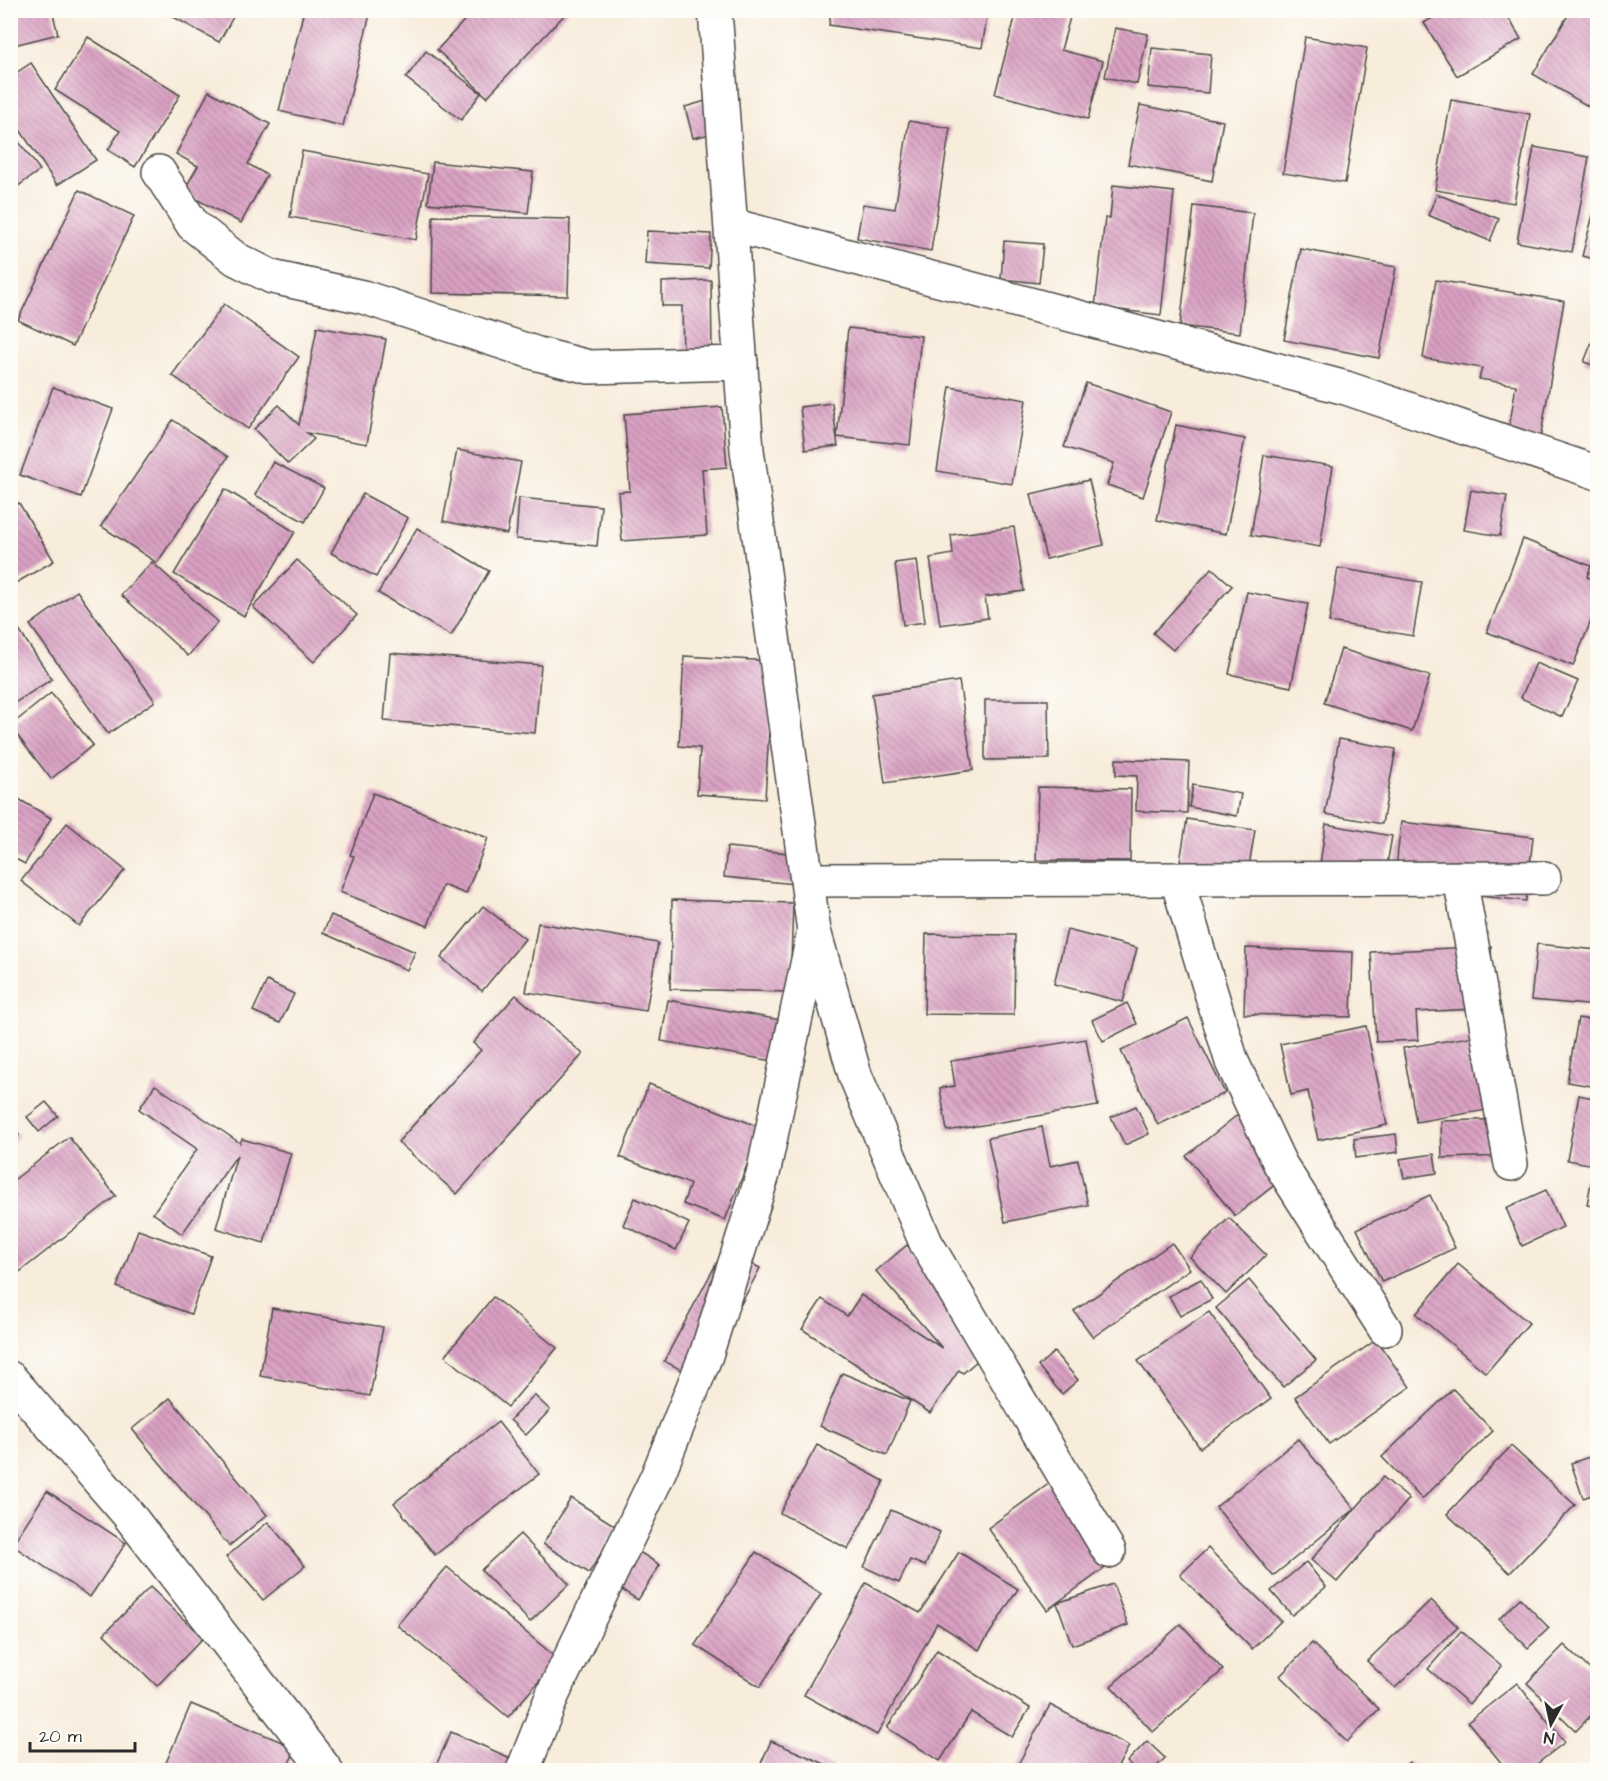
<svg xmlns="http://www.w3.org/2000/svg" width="1608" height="1781" font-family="'Architects Daughter',sans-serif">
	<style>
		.building { fill: url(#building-back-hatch) }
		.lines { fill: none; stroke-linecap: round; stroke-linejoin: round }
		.minor-casing { stroke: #4a4845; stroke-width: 36 }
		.minor { stroke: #fff; stroke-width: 33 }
	</style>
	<defs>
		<pattern id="building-back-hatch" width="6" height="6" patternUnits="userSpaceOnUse" patternTransform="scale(1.5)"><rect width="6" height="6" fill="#daa1c3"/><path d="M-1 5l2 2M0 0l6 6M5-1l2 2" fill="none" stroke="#b1839f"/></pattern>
	</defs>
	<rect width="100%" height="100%" fill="#fdfcf7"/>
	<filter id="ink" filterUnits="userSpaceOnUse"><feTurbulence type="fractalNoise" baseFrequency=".0167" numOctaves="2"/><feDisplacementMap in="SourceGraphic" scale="12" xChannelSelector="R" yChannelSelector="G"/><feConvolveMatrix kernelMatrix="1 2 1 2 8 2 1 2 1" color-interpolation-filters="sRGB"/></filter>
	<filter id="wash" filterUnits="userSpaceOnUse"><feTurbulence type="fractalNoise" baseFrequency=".008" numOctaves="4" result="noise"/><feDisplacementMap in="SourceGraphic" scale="24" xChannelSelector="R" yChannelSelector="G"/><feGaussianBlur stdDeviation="1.35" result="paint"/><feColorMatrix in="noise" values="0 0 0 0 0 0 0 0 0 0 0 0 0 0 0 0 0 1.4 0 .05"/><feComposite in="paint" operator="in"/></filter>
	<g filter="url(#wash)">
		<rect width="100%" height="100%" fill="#f8ecdb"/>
		<g id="blocks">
			<!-- building -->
			<g class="building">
				<polygon points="10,10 52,10 58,34 10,46"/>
				<polygon points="167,10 237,10 219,42 166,13"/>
				<polygon points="304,10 371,10 343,126 279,111"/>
				<polygon points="474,10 569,10 487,97 437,50"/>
				<polygon points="831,10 988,10 982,48 829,25"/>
				<polygon points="1017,10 1072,10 1061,50 1103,61 1088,119 995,94"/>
				<polygon points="1445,10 1504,10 1521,39 1457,76 1424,23"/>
				<polygon points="1571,10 1598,10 1598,112 1533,74"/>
				<polygon points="1115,28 1148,34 1137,84 1105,77"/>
				<polygon points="88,37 180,95 135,167 108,150 120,131 55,90"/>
				<polygon points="1305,37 1367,48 1345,183 1283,173"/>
				<polygon points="1152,48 1211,54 1208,93 1148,87"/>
				<polygon points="426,51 481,93 461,120 406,78"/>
				<polygon points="31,63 96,160 57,185 10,115 10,77"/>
				<polygon points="209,91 270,124 248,164 267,175 241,223 183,192 198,166 176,154"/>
				<polygon points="719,97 728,130 693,138 685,107"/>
				<polygon points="1451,100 1530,114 1514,203 1435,190"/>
				<polygon points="1140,105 1223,121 1212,181 1128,164"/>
				<polygon points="909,121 950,128 931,251 857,238 863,204 895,209"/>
				<polygon points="10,130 40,170 10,192"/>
				<polygon points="1534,147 1589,157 1572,252 1517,242"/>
				<polygon points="302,151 428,174 416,240 290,217"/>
				<polygon points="433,162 533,172 528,213 428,203"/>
				<polygon points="1113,185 1174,192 1161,315 1095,307 1105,218 1110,218"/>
				<polygon points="79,190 134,216 73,346 18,320"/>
				<polygon points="1437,194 1499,219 1490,241 1428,215"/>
				<polygon points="1597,200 1598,200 1598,260 1582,256"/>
				<polygon points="1194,206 1253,213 1240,333 1180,326"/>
				<polygon points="433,216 570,219 568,296 432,293"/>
				<polygon points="647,231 711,234 709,268 645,264"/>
				<polygon points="1004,241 1043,244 1039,283 1001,279"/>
				<polygon points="1301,249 1396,267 1379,358 1284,340"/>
				<polygon points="711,280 712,352 683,353 682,306 662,306 662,282"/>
				<polygon points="1436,280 1564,301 1540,440 1508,435 1516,385 1479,379 1482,368 1423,358"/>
				<polygon points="224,304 299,357 248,429 172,375"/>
				<polygon points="317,327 386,339 367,444 307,433 314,439 288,464 254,429 279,405 299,425"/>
				<polygon points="848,328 921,336 910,445 837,437"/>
				<polygon points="1597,329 1598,329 1598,367 1584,362"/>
				<polygon points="1086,383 1171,412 1143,497 1107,485 1114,463 1064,447"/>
				<polygon points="53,387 113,409 81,497 20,475"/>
				<polygon points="950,387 1026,400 1012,484 937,471"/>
				<polygon points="832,403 838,446 805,450 800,407"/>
				<polygon points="722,407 727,467 702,469 707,535 622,541 618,492 630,491 624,414"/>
				<polygon points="173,420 228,457 157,563 101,526"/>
				<polygon points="1176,425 1245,439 1226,534 1157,520"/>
				<polygon points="457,450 521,462 507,534 443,521"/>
				<polygon points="1264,455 1333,466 1320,547 1251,535"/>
				<polygon points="273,462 324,488 305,522 255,495"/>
				<polygon points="1089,480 1104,545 1046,559 1031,494"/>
				<polygon points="225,489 295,532 244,616 174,574"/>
				<polygon points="1471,490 1507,496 1500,536 1464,530"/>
				<polygon points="363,494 408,518 376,577 331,553"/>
				<polygon points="519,498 601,506 597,546 516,539"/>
				<polygon points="19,503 54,561 14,584 10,579 10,507"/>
				<polygon points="1014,527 1024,591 985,597 988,618 940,625 930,558 953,554 951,535"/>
				<polygon points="417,528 489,571 451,636 378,593"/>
				<polygon points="1523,539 1591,566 1587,577 1598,581 1598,603 1573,666 1487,632"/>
				<polygon points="297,560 357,615 314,662 253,607"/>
				<polygon points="917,560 925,622 903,625 895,563"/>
				<polygon points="152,562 218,622 188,656 121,595"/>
				<polygon points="1212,568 1232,586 1173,650 1153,633"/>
				<polygon points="1338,568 1422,582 1413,636 1329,622"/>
				<polygon points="77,591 155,701 108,734 30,625"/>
				<polygon points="1247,592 1308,604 1291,687 1229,674"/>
				<polygon points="16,626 52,679 10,706 10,630"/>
				<polygon points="1341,649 1430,676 1412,731 1324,703"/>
				<polygon points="390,653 541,665 535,733 384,721"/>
				<polygon points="684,656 773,661 765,799 697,794 700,748 679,746"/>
				<polygon points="1536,663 1578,681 1562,717 1521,698"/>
				<polygon points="959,681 973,770 885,783 872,694"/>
				<polygon points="51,693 93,745 51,779 10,726"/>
				<polygon points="985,700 1048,700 1049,759 985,760"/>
				<polygon points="1339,739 1396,749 1382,824 1325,814"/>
				<polygon points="1116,759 1189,762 1187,813 1136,811 1137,776 1116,775"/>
				<polygon points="1193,785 1241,794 1237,816 1189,807"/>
				<polygon points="1038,787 1131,789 1130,861 1036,860"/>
				<polygon points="373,793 488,838 466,894 443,885 428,926 340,892 354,856 350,855"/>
				<polygon points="10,794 51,818 25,864 10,856"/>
				<polygon points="1187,819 1255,830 1245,890 1177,880"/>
				<polygon points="1401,822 1533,837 1526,901 1394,887"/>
				<polygon points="67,823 125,870 79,926 21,881"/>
				<polygon points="1326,824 1392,836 1382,894 1317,883"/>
				<polygon points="727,847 808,855 805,885 724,877"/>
				<polygon points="672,900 793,903 790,992 670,989"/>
				<polygon points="483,906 525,939 482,991 441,958"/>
				<polygon points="331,915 415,952 407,970 323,933"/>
				<polygon points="538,923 658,943 646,1011 526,992"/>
				<polygon points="1067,930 1137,948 1123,1002 1054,984"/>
				<polygon points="926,934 1015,935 1014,1015 924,1014"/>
				<polygon points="1537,944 1598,950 1598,1006 1531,1000"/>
				<polygon points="1491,946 1494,1008 1416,1012 1418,1040 1376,1042 1371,952"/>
				<polygon points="1246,948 1353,952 1351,1017 1244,1014"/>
				<polygon points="267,981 294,994 280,1023 253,1011"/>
				<polygon points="516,995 583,1054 457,1194 398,1142 481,1050 473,1043"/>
				<polygon points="668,1000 781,1020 773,1061 661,1041"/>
				<polygon points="1127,1003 1137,1024 1103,1041 1092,1020"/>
				<polygon points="1188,1018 1225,1093 1158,1125 1121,1051"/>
				<polygon points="1578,1018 1598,1021 1598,1087 1567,1082"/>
				<polygon points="1366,1026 1387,1125 1318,1140 1308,1091 1291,1095 1280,1044"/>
				<polygon points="1487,1034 1499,1108 1416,1122 1403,1048"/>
				<polygon points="1086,1039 1098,1106 947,1131 940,1088 955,1086 951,1061"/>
				<polygon points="649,1084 762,1128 725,1220 683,1204 690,1184 620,1157"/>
				<polygon points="155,1085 240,1143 242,1139 291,1153 264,1243 216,1228 237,1155 182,1234 153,1213 197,1149 139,1109"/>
				<polygon points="1579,1095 1598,1099 1598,1207 1587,1205 1594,1165 1567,1160"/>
				<polygon points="46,1102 58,1116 39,1132 27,1117"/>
				<polygon points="1136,1106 1149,1134 1125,1145 1111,1117"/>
				<polygon points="1246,1108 1295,1169 1235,1216 1186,1156"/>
				<polygon points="1510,1119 1511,1156 1442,1158 1441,1121"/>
				<polygon points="1042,1127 1050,1166 1078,1160 1088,1205 1005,1222 988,1138"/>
				<polygon points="10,1129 19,1135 10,1148"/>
				<polygon points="1396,1134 1398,1152 1356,1158 1354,1139"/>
				<polygon points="69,1137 116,1196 17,1274 10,1267 10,1183"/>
				<polygon points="1434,1154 1437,1173 1404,1178 1400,1159"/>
				<polygon points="1546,1190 1563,1227 1522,1246 1506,1208"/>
				<polygon points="1430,1195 1455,1248 1382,1282 1357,1229"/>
				<polygon points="635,1198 689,1223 676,1250 623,1225"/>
				<polygon points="1229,1218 1266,1255 1226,1294 1190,1257"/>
				<polygon points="138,1230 211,1256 191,1314 117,1287"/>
				<polygon points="1172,1243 1190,1269 1093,1337 1074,1311"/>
				<polygon points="907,1245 994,1346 963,1373 959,1370 930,1413 802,1329 822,1299 847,1316 861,1295 942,1348 876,1271"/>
				<polygon points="724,1249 760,1268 701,1380 664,1361"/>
				<polygon points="1458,1264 1529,1323 1486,1373 1416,1314"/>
				<polygon points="1201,1279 1212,1299 1180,1316 1169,1296"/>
				<polygon points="1249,1280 1316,1360 1283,1387 1216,1308"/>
				<polygon points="493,1297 557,1348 508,1407 445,1356"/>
				<polygon points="272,1308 383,1327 370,1396 260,1376"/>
				<polygon points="1209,1312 1271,1399 1200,1448 1138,1361"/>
				<polygon points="1376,1340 1410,1387 1329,1444 1295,1397"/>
				<polygon points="1054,1352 1078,1380 1062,1394 1038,1366"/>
				<polygon points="842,1373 910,1401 887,1455 820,1426"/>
				<polygon points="1453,1389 1493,1431 1422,1499 1382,1457"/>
				<polygon points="534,1395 550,1410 526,1435 510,1420"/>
				<polygon points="170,1398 267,1515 229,1546 132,1429"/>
				<polygon points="498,1422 539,1474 435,1555 394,1503"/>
				<polygon points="1298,1439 1355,1509 1383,1477 1409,1499 1337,1582 1311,1560 1355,1509 1273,1576 1216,1507"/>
				<polygon points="817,1445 884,1481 848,1549 780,1513"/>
				<polygon points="1511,1446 1575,1505 1510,1573 1447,1514"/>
				<polygon points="1598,1454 1598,1493 1583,1498 1571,1463"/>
				<polygon points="1050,1483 1109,1565 1047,1610 988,1528"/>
				<polygon points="47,1491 126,1543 90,1597 12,1545"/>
				<polygon points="571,1498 617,1527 589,1573 543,1544"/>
				<polygon points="891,1510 940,1532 925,1566 910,1560 899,1583 864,1567"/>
				<polygon points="268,1522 305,1566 263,1600 226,1557"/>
				<polygon points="520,1534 569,1584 530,1622 481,1570"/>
				<polygon points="622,1541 660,1565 638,1600 600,1576"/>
				<polygon points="1208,1548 1281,1621 1252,1649 1180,1575"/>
				<polygon points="756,1552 821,1594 760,1687 695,1645"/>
				<polygon points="959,1552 1018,1589 979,1650 937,1623 877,1735 804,1695 866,1583 920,1613"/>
				<polygon points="1306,1562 1326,1587 1292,1615 1271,1591"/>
				<polygon points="447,1567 558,1659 508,1717 397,1625"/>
				<polygon points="1113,1584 1128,1625 1072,1645 1057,1603"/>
				<polygon points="150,1587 203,1638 157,1686 104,1634"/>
				<polygon points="1520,1598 1549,1628 1528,1648 1499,1619"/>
				<polygon points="1431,1600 1458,1627 1395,1688 1367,1661"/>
				<polygon points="1181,1624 1223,1670 1153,1732 1111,1686"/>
				<polygon points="1461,1631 1502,1666 1469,1704 1428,1669"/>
				<polygon points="1312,1643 1379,1709 1347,1742 1280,1676"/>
				<polygon points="1564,1645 1598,1677 1598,1708 1576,1731 1527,1683"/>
				<polygon points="937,1650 1030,1708 1012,1737 971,1712 940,1761 887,1728"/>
				<polygon points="1517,1683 1565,1742 1529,1770 1507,1770 1468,1722"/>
				<polygon points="191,1704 296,1748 286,1770 179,1770 165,1765"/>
				<polygon points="1050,1705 1129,1746 1116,1770 1015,1770"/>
				<polygon points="451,1732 531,1767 529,1770 434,1770"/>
				<polygon points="771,1741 839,1770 758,1770"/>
				<polygon points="1147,1741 1165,1758 1153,1770 1136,1770 1127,1762"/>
				<polygon points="1409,1762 1417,1770 1400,1770"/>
			</g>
		</g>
	</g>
	<g filter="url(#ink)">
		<use href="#blocks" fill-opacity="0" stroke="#4a4845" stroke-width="1.5"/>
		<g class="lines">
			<!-- minor casing -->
			<g class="minor-casing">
				<g id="minor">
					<polyline points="715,10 747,450 814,931 855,1075 926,1243 1109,1551"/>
					<polyline points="159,172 193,225 236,259 272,277 363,297 538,354 589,367 741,363"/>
					<polyline points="731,225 1346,388 1598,473"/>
					<polyline points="1460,878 1511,1164"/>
					<polyline points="807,880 1544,878"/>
					<polyline points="1177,880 1232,1062 1280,1164 1385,1329"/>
					<polyline points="10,1378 127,1513 326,1770"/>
					<polyline points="523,1770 553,1694 657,1477 706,1355 763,1174 813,936"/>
				</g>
			</g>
			<!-- minor -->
			<use href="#minor" class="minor"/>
		</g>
	</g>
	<!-- margin -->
	<rect width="1608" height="1781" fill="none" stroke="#fdfcf7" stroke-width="36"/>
	<!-- north arrow -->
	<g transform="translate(1551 1724) rotate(188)" stroke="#fdfcf7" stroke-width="4.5" paint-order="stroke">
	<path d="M0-4.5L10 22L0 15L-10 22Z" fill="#2b2b2b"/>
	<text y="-9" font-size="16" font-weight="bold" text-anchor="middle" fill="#2b2b2b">N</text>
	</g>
	<!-- scale -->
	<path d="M30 1742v9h105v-9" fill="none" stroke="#2b2b2b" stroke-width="3"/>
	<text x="39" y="1742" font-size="18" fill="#2b2b2b" stroke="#fdfcf7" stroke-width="4.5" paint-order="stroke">20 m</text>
</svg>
